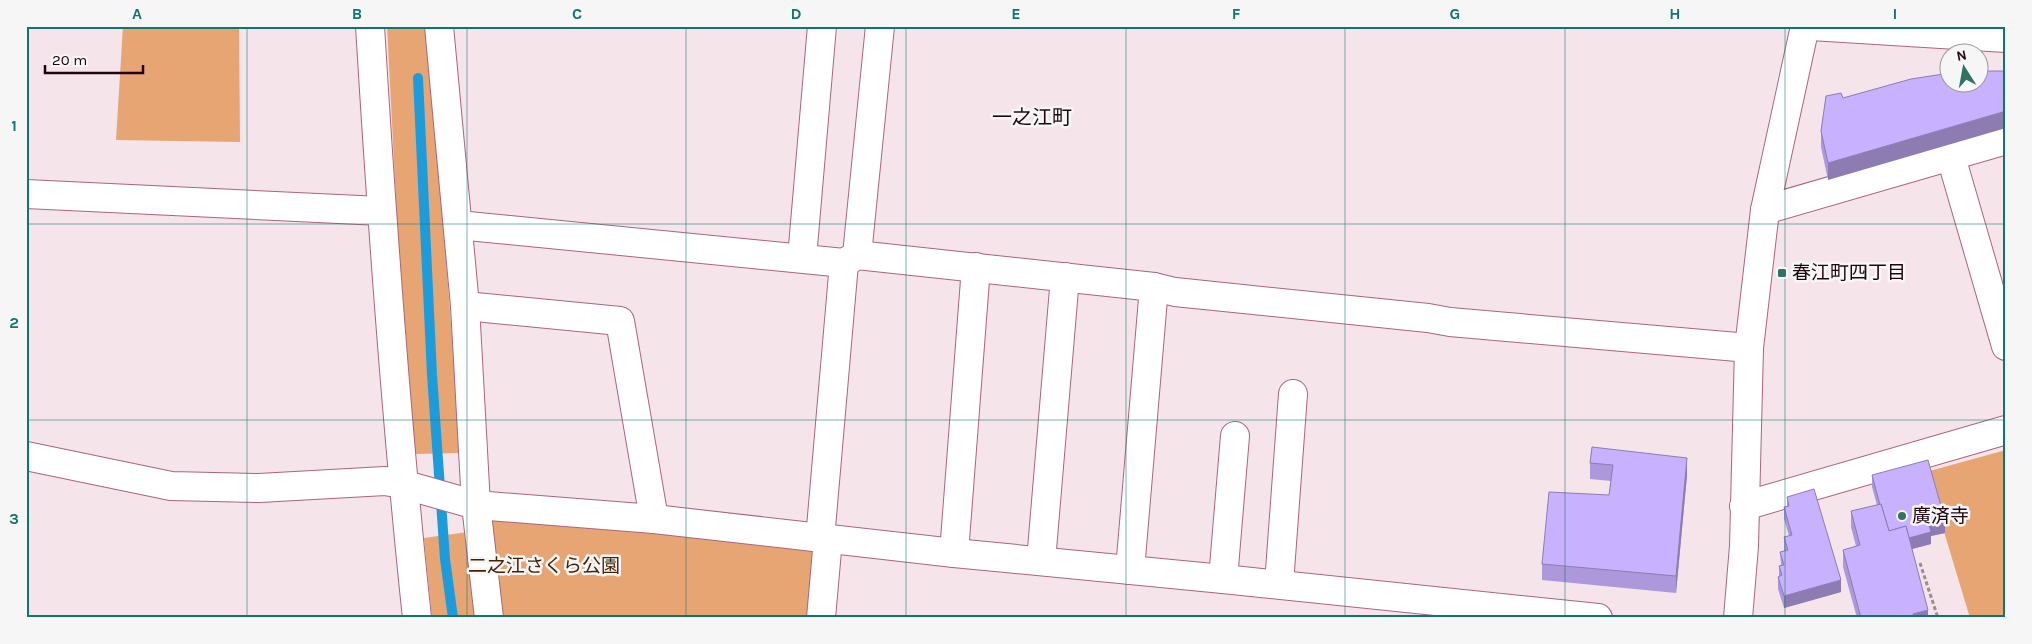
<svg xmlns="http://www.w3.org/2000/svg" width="2032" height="644" font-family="Karla,'Noto Sans JP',sans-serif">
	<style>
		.green { fill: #e7a574 }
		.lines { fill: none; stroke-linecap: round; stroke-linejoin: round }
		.stream { stroke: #1d9cdb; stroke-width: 10 }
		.minor-casing { stroke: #aa657d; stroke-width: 30 }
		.major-casing { stroke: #aa657d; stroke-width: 30 }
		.path { stroke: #9f8b92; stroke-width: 3; stroke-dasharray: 4 2.5; stroke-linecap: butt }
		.minor { stroke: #fff; stroke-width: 28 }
		.major { stroke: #fff; stroke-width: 28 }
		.wall { fill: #ac98db }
		.shaded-wall { fill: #8c7cb2 }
		.building { fill: #c8b1ff; stroke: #8c7cb2 }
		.grid { fill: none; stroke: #0f766e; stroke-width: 1; stroke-opacity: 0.55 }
		.poi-dot { fill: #307365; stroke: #f6f6f6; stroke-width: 2 }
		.labels { text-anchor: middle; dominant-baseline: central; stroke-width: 5; stroke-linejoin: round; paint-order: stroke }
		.poi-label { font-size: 19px; fill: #1e050f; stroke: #f6f6f6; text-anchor: start }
		.park-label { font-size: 19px; fill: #442203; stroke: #f6f6f6 }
		.neighbourhood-label { font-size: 20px; fill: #1e050f; stroke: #f6f6f6 }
		.neatline { fill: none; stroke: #0f766e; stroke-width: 2 }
		.grid-label { font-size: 16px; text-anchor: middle; font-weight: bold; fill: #0f766e }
	</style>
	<rect width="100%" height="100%" fill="#f5e4e9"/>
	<!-- green -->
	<g class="green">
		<polygon points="123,26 239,26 240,142 116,140"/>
		<polygon points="387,26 428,26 461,453 415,454 397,220"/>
		<polygon points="2006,450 2006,618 1970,618 1926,472"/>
		<polygon points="487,508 817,542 821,618 497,618"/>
		<polygon points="468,532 478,618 432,618 424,538"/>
	</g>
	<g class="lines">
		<!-- stream -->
		<polyline class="stream" points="418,78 432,375 445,559 453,618"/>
		<!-- minor casing -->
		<g class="minor-casing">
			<g id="minor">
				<path d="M 370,26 C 382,224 396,421 417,618"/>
				<polyline points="439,26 465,306 476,505 489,618"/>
				<polyline points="1951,157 2006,346"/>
				<polyline points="26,194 381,211"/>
				<polyline points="1765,210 2006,140"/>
				<polyline points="458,225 844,263 857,255 1154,287 1175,292 1428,318 1450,322 1749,348"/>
				<polyline points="857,255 880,26"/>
				<polyline points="802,258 822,26"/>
				<polyline points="465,306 620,321 654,519"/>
				<polyline points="26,456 171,486 259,488 385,481 402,484 476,505 654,519 954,553 1223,579 1598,618"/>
				<polyline points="1744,506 2006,430"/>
				<polyline points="820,539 844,263"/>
				<polyline points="954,553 976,267"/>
				<polyline points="1041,561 1065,277"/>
				<polyline points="1130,570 1154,287"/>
				<polyline points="1223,579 1235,436"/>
				<polyline points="1279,584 1293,394"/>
				<polyline points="821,618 828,539"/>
				<polyline points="1738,618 1744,546 1749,348 1765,210 1805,26"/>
			</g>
		</g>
		<!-- major casing -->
		<g class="major-casing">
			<polyline id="major" points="1811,26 2006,38"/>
		</g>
		<!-- path -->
		<polyline class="path" points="1920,563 1938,618"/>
		<!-- minor -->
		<use href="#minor" class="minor"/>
		<!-- major -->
		<use href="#major" class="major"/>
	</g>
	<!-- wall -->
	<g class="wall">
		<polygon points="1841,93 1828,180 1821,147 1821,131"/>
		<polygon points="1592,447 1687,475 1676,593 1542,580 1542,564 1609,495 1611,481 1590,479 1590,463"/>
		<polygon points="1872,475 1945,533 1931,536 1931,544 1912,549 1928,618 1857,618 1843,567 1843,550 1856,546 1851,527 1851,511 1877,505 1872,487"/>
		<polygon points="1787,497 1841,592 1784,608 1778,589 1778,577 1779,576 1779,566 1781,565 1780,552 1784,551 1784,537 1789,536 1784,519 1784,507 1787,507"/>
	</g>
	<!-- shaded-wall -->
	<g class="shaded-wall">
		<polygon points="2006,111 2006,128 1828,180 1828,163"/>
		<polygon points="1687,458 1687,475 1676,593 1676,576"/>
		<polygon points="1945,520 1945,533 1931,536 1931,544 1908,550 1908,538 1929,525"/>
		<polygon points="1841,580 1841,592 1784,608 1784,596"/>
		<polygon points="1928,610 1928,618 1913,618 1913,614"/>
	</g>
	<!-- building -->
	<g class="building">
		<polygon points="1980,71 2006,71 2006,111 1828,163 1821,131 1826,96 1841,93 1843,98 1911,79 1950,73 1950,82 1980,82"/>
		<polygon points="1592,447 1687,458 1676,576 1542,564 1549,492 1609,495 1613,465 1590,463"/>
		<polygon points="1928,460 1945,520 1929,525 1931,532 1909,538 1906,526 1889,531 1881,504 1880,505 1872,475"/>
		<polygon points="1814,489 1841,580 1784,596 1778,577 1782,575 1779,566 1784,565 1780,552 1788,550 1784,537 1792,535 1784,507 1789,506 1787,497"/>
		<polygon points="1881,504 1889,531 1906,526 1928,610 1913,614 1914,618 1861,618 1843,550 1860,545 1851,511"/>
	</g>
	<!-- grid -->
	<path class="grid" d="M 247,26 L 247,618M 467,26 L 467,618M 686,26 L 686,618M 906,26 L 906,618M 1126,26 L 1126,618M 1345,26 L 1345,618M 1565,26 L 1565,618M 1785,26 L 1785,618M 26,224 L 2006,224M 26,420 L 2006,420"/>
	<!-- markers -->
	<g class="poi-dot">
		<rect x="1777" y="268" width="10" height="10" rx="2.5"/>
		<circle cx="1902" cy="516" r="5"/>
	</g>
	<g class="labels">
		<!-- poi labels -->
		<g class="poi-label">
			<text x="1792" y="273">春江町四丁目</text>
			<text x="1912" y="516">廣済寺</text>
		</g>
		<!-- park labels -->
		<g class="park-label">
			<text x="544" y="566">二之江さくら公園</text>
		</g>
		<!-- neighbourhood labels -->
		<g class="neighbourhood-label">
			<text x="1032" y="117">一之江町</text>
		</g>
	</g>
	<!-- border -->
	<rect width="2032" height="644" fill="none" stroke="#f6f6f6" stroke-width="55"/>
	<!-- north arrow -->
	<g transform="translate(1964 68) rotate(349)"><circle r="24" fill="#f6f6f6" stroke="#a0969a"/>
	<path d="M0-4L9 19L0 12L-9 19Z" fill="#307365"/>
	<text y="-8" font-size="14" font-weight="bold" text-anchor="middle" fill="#1e050f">N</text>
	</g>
	<!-- scale -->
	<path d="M45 65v8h98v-8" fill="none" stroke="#1e050f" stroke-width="2.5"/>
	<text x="52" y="65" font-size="15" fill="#1e050f" stroke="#f6f6f6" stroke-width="4" paint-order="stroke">20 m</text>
	<rect x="28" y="28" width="1976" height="588" class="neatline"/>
	<g class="grid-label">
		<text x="137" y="19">A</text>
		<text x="357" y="19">B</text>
		<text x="577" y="19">C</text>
		<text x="796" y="19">D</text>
		<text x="1016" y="19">E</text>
		<text x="1236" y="19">F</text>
		<text x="1455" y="19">G</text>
		<text x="1675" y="19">H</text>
		<text x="1895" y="19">I</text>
		<text x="14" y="131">1</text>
		<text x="14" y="328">2</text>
		<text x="14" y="524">3</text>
	</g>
</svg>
